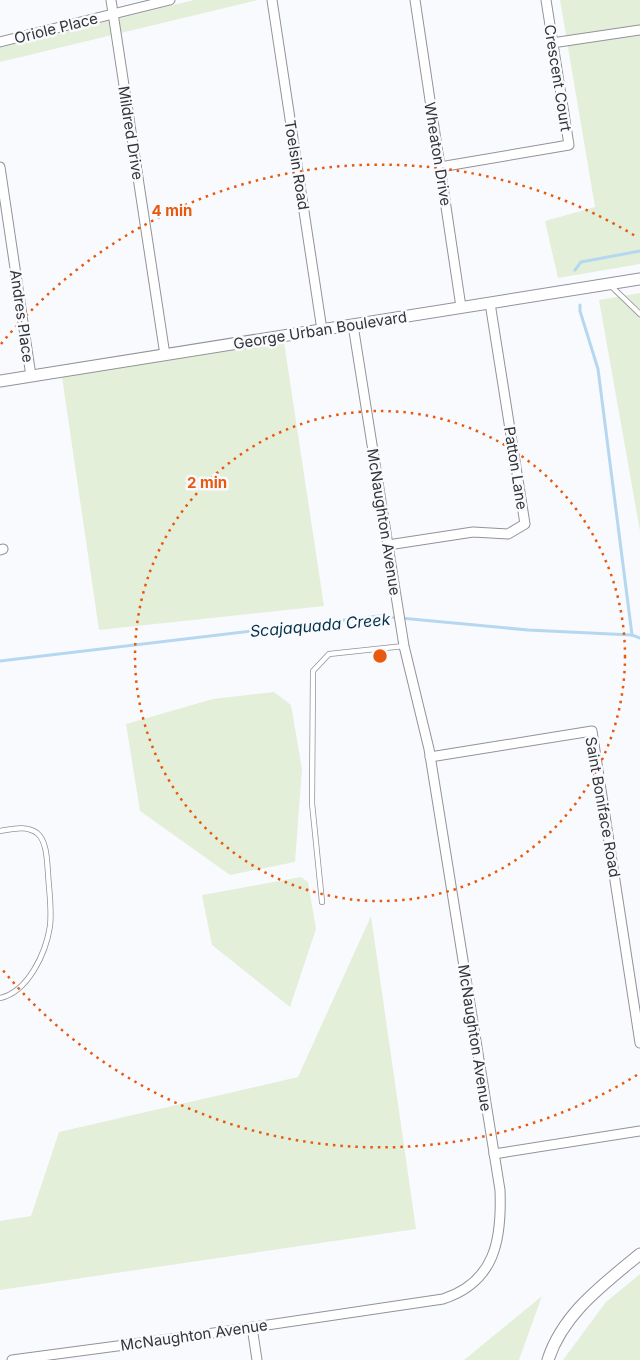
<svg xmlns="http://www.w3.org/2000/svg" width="640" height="1360" font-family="Inter,sans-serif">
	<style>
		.green { fill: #e4efda }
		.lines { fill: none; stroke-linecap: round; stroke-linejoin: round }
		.stream { stroke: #b5d7f0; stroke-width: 3 }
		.service-casing { stroke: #929399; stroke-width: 6 }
		.minor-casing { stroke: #929399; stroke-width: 11 }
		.tertiary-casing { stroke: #929399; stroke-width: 13 }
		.service { stroke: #fff; stroke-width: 4.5 }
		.minor { stroke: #fff; stroke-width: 9 }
		.tertiary { stroke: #fff; stroke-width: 11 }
		.ring { fill: none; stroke: #e8590c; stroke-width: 2.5; stroke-dasharray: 2.5 5 }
		.labels { text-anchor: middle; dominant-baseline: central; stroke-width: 5; stroke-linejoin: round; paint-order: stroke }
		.street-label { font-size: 15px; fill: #333436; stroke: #f9fafe }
		.water-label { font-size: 16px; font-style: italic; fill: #04324a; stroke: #f9fafe }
		.centre { fill: #e8590c; stroke: #f9fafe; stroke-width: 2.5 }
		.ring-label { font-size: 15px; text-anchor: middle; font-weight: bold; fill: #e8590c; stroke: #f9fafe; stroke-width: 5; stroke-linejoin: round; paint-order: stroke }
	</style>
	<rect width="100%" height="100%" fill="#f9fafe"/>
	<!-- green -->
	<g class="green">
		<polygon points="194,0 258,0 0,62 0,48"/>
		<polygon points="560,0 640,0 640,264 558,278 545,221 595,207"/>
		<polygon points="640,293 640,531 599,300"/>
		<polygon points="284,342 324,606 99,630 62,377"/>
		<polygon points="274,692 291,705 302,769 295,862 230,875 140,811 126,724 213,699"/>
		<polygon points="301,877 308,882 316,929 290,1007 212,945 202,895"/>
		<polygon points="371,916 416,1229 0,1290 0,1221 31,1216 59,1132 298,1077"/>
		<polygon points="640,1274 640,1360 563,1360 606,1302"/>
		<polygon points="542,1296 519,1360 464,1360"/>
	</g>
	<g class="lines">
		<!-- stream -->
		<g class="stream">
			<polyline points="575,270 581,262 640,251"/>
			<polyline points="580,305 580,311 598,369 632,635"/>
			<polyline points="0,661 379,616 528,630 632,635 640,638"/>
		</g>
		<!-- service casing -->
		<g class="service-casing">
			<g id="service">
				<polyline points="611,286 640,314"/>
				<path d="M 0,831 C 13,829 26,825 37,833 C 47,841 47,861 48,873 C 49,891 52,909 50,926 C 46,953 28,992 0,998"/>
				<polyline points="322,902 312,803 313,671 329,654 404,646"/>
			</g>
		</g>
		<!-- minor casing -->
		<g class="minor-casing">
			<g id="minor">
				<polyline points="111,0 165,355"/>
				<polyline points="272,0 322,330"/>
				<polyline points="415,0 461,307"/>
				<polyline points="0,42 170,0"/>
				<polyline points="552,43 640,30"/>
				<polyline points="0,167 31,376"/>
				<polyline points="440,167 569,145 546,0"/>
				<polyline points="388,545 473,532 508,534 525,524 490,303"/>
				<polyline points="0,550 3,549"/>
				<polyline points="430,757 592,731 640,1043"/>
				<polyline points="494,1154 640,1131"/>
				<polyline points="252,1327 257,1360"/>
				<path d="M 12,1360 L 200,1335 L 443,1299 C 495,1282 502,1240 500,1190 L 429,749 L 404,646 L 353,325"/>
			</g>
		</g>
		<!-- tertiary casing -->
		<g class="tertiary-casing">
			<g id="tertiary">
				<polyline points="0,381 640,279"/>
				<path d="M 548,1360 C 563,1313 604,1284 640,1254"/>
			</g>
		</g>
		<!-- service -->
		<use href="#service" class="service"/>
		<!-- minor -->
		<use href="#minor" class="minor"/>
		<!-- tertiary -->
		<use href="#tertiary" class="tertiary"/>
	</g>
	<!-- distance rings -->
	<g class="ring">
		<circle cx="380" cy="656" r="245"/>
		<path d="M637 1075A491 491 0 0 1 1 968M1 344A491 491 0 0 1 637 237"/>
	</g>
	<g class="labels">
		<!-- street labels -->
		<g class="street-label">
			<text transform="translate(56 28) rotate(-14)">Oriole Place</text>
			<text transform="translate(558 78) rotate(81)">Crescent Court</text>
			<text transform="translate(131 133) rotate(81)">Mildred Drive</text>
			<text transform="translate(438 154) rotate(81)">Wheaton Drive</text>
			<text transform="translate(297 165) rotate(81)">Toelsin Road</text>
			<text transform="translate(22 316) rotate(82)">Andres Place</text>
			<text transform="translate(320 330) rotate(-9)">George Urban Boulevard</text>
			<text transform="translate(516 468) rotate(81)">Patton Lane</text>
			<text transform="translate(384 522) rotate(81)">McNaughton Avenue</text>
			<text transform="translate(603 807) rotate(80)">Saint Boniface Road</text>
			<text transform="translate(475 1038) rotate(81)">McNaughton Avenue</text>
			<text transform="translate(194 1335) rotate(-8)">McNaughton Avenue</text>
		</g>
		<!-- water labels -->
		<g class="water-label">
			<text transform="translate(320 625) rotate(-5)">Scajaquada Creek</text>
		</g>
	</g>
	<circle cx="380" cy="656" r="8" class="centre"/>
	<g class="ring-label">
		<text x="172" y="216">4 min</text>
		<text x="207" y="488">2 min</text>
	</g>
</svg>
